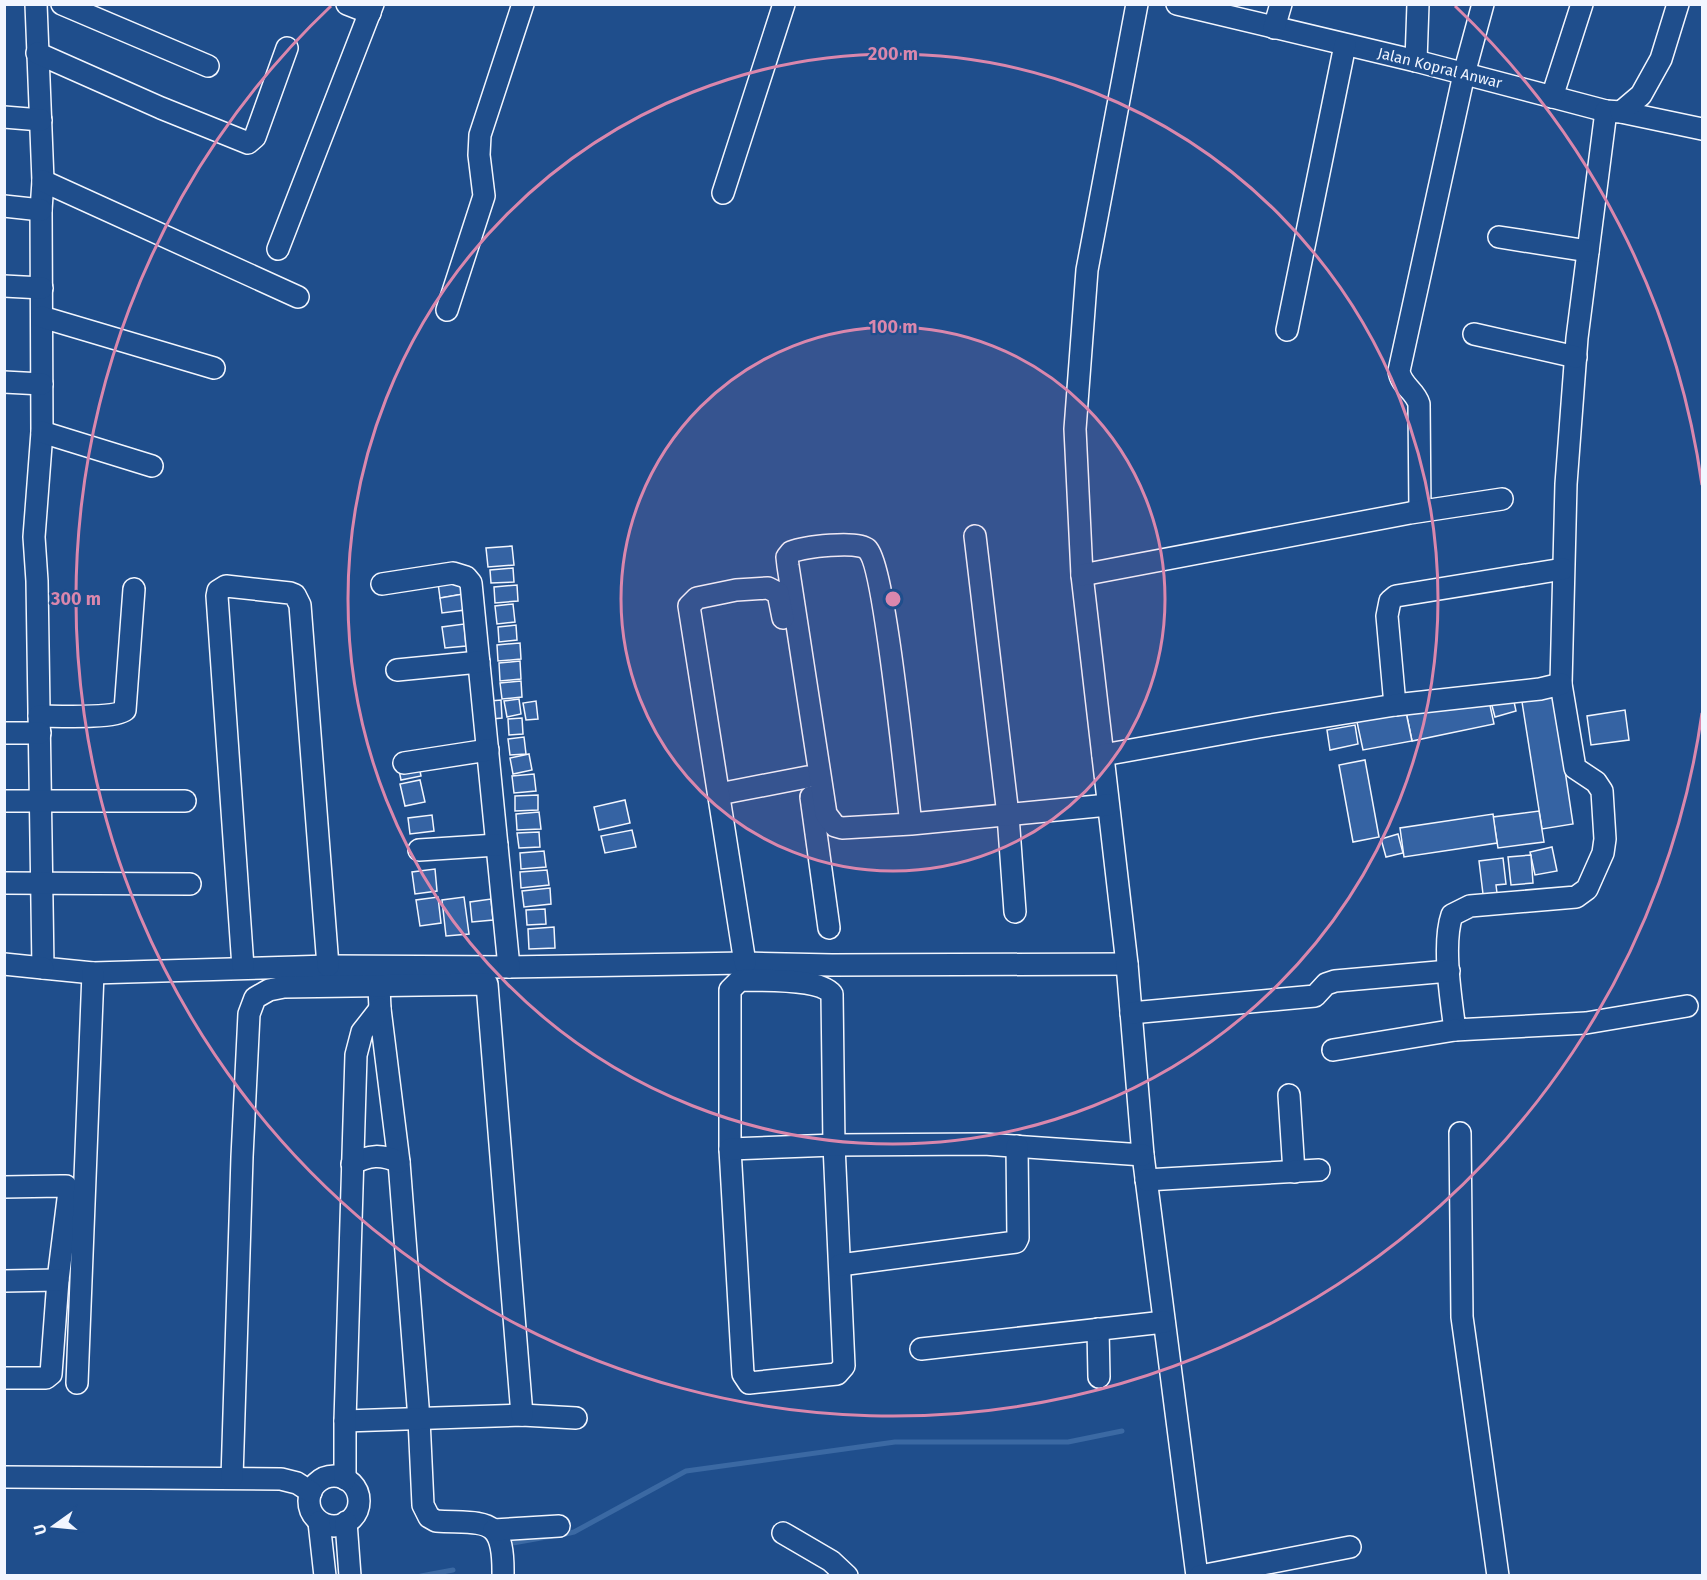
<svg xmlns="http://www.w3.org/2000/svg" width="1707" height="1580" font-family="'Fira Sans',sans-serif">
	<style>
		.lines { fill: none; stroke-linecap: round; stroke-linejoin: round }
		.stream { stroke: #3b69a3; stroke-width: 5 }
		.building { fill: #3563a3; stroke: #f2f6ff; stroke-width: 1.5 }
		.minor-casing { stroke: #f2f6ff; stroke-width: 24 }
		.minor { stroke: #1f4e8c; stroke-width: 21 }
		.ring { fill: none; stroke: #da87ad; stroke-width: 3 }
		.labels { text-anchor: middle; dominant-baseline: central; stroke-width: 4.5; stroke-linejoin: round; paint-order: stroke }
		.street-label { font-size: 15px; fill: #f2f6ff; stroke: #1f4e8c }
		.centre { fill: #da87ad; stroke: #1f4e8c; stroke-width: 3 }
		.ring-label { font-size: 18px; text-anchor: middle; font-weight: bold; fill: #da87ad; stroke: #1f4e8c; stroke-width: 4.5; stroke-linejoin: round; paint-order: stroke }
	</style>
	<rect width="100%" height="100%" fill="#1f4e8c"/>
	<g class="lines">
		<!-- stream -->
		<g class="stream">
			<polyline points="561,1535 574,1532 686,1471 895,1442 1068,1442 1122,1431"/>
			<polyline points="513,1543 552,1536"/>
			<polyline points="421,1576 453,1570"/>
		</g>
	</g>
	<!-- building -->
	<g class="building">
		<polygon points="512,546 514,565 488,567 486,548"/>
		<polygon points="513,568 514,582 491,583 490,570"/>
		<polygon points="461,580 463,594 440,598 438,583"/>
		<polygon points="517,585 518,601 495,603 494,587"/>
		<polygon points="463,594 465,610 442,613 440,598"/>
		<polygon points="513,604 515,622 497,624 495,606"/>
		<polygon points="464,624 466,646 445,648 442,627"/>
		<polygon points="516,625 517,640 499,642 498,627"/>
		<polygon points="520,643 521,659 498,661 497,645"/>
		<polygon points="520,661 521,679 500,681 499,663"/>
		<polygon points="521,681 522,697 502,699 500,683"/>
		<polygon points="1488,696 1494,724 1412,741 1406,712"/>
		<polygon points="1513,697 1516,711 1495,717 1491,702"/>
		<polygon points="1554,697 1573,824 1542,829 1522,702"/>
		<polygon points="519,699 521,714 507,717 504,701"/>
		<polygon points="501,700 502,718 492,719 490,701"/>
		<polygon points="536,701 538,719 526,720 523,703"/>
		<polygon points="1625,710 1629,740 1591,745 1587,716"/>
		<polygon points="1406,712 1412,741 1363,750 1357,722"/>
		<polygon points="522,718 523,734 509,735 508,719"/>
		<polygon points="1355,725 1358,744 1330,750 1327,730"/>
		<polygon points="524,737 526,754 510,755 508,739"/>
		<polygon points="529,754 532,770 513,774 510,758"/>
		<polygon points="1365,760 1379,837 1353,842 1339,765"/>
		<polygon points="419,766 421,776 401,780 399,770"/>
		<polygon points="534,774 536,791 514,793 512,776"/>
		<polygon points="420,780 425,802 405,806 400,784"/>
		<polygon points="538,795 538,810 515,811 515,796"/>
		<polygon points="625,800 630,823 599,830 594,807"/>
		<polygon points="1539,811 1544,842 1498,848 1493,817"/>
		<polygon points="539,812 541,829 517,830 516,814"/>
		<polygon points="1493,814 1497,843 1404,857 1400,828"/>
		<polygon points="432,815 434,831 410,834 408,818"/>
		<polygon points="632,830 636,847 605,853 601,836"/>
		<polygon points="539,832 540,847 519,848 517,833"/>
		<polygon points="1398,834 1403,853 1386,857 1381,839"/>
		<polygon points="1552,847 1557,871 1535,875 1530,852"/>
		<polygon points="544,851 546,867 521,869 520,853"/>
		<polygon points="1531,855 1533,883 1511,885 1508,857"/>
		<polygon points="1503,858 1506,884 1496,885 1497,893 1483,894 1479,861"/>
		<polygon points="435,869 437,891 415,894 412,872"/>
		<polygon points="547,870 549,885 521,888 520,872"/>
		<polygon points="550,888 551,904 524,907 522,891"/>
		<polygon points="438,897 441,923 420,926 416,900"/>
		<polygon points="464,897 469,934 446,936 442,900"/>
		<polygon points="491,899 493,920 472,922 470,902"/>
		<polygon points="545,909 546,924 527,925 526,910"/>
		<polygon points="554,927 555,948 529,949 528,929"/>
	</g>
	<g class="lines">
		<!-- minor casing -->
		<g class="minor-casing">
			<g id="minor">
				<polyline points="36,4 43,181 41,210 42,432 34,537 37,581 43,968 93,973 328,966 509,967 745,963 832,965 1127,964"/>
				<polyline points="62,4 208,66"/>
				<polyline points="347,4 370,13"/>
				<polyline points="1137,4 1087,270 1075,429 1082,575 1127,964 1143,1155 1197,1576"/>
				<polyline points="1177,4 1416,61 1606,111 1621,112 1702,129"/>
				<polyline points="1274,28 1281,4"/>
				<polyline points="37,53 161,108 248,143 255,137 287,48"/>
				<polyline points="1416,61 1418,4"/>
				<polyline points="1552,97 1582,4"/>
				<path d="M 1606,111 L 1577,338 L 1566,484 L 1561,684 L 1575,768 L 1596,782 L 1602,791 L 1605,839 L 1603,853 L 1587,889 L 1576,897 L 1470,906 L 1452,915 C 1442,944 1451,999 1455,1030 L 1586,1023 L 1687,1006"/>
				<polyline points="1621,112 1641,95 1661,59 1678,4"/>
				<polyline points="4,117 41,120"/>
				<polyline points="43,181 298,297"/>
				<polyline points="723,193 784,4"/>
				<polyline points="4,206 41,210"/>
				<polyline points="1499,237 1588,251"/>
				<polyline points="278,249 373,4"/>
				<polyline points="4,286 42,288"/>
				<polyline points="447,310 484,196 479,155 480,135 523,4"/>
				<polyline points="42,317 214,368"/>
				<polyline points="1287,330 1345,45"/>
				<polyline points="1474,334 1576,357"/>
				<polyline points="4,382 42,384"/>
				<polyline points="42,432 152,466"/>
				<path d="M 1420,511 L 1419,404 C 1415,390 1401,386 1399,371 L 1464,74 L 1483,4"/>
				<polyline points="975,536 1008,815 1015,912"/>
				<polyline points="1082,575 1410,513 1502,499"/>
				<polyline points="382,584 453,573 466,577 471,583 509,967"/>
				<polyline points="397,670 479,662"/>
				<polyline points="1395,705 1387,616 1390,601 1396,596 1563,569"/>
				<path d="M 39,716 C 56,716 114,719 125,710 L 134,589"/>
				<polyline points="4,733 40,733"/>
				<polyline points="1103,755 1259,727 1395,705 1540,689 1561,684"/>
				<polyline points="404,763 488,750"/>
				<polyline points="719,794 807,777"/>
				<polyline points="811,797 829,928"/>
				<polyline points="4,801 185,801"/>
				<path d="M 911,824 C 906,786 885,565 867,549 C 857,540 804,547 791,552 L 787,557 L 788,566 L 826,814 L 835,826 L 842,828 L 911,824 L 1108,805"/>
				<polyline points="419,850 497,845"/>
				<polyline points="4,883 190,884"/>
				<polyline points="745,963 689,606 697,598 736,590 768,588 778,593 783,618"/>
				<polyline points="4,964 43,968"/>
				<polyline points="243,967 217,596 218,591 226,586 290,593 295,595 300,605 328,966"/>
				<path d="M 745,980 C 766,981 819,978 832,994 L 834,1145 L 844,1366 L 837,1374 L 749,1383 L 743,1374 L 730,1149 L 730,990 L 739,981 Z"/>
				<path d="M 379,987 L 380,1009 L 399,1162 L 419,1419 L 423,1505 L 429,1517 L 436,1521 C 486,1524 504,1515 503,1576"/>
				<polyline points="1131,1013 1315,996 1326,984 1335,981 1449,971"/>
				<polyline points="1333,1050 1455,1030"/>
				<polyline points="1289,1095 1294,1172"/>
				<polyline points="1460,1133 1462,1317 1498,1576"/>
				<polyline points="730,1149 834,1145 984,1144 1143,1155"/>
				<path d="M 352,1164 C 369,1155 381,1154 399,1162"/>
				<polyline points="1146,1180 1319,1170"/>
				<polyline points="4,1187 61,1186 66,1186 69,1191 58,1280 51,1374 46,1378 4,1378"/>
				<polyline points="840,1265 1016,1242 1018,1238 1017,1146"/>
				<polyline points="4,1281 58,1280"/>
				<polyline points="1098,1329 1099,1377"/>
				<polyline points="921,1349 1164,1322"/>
				<polyline points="77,1383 93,973"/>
				<polyline points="345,1421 522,1415 576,1418"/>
				<circle cx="334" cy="1501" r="25"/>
				<polyline points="4,1477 281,1479 297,1483 311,1492"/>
				<polyline points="232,1478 242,1157 249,1014 255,998 269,990 284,987 487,984 522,1415"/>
				<polyline points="345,1479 345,1421 356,1055 362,1032 380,1009"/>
				<polyline points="319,1522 325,1576"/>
				<polyline points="346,1522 350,1576"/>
				<polyline points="494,1530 559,1526"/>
				<polyline points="783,1533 831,1561 847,1576"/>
				<polyline points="1200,1576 1350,1547"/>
			</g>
		</g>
		<!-- minor -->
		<use href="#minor" class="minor"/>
	</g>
	<!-- distance rings -->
	<circle cx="893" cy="599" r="272" fill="#da87ad" fill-opacity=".12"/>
	<g class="ring">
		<circle cx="893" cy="599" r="272"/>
		<circle cx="893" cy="599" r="545"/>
		<path d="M1702 713A817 817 0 1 1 331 6M1455 6A817 817 0 0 1 1702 485"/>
	</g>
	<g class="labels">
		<!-- street labels -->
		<g class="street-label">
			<text transform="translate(1440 68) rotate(14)">Jalan Kopral Anwar</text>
		</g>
	</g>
	<circle cx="893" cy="599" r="9" class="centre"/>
	<g class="ring-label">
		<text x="893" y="60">200 m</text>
		<text x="893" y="333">100 m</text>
		<text x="76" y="605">300 m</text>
	</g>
	<!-- border -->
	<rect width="1707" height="1580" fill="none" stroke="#f2f6ff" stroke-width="12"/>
	<!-- north arrow -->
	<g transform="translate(54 1526) rotate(255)" stroke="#1f4e8c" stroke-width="4.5" paint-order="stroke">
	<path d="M0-4.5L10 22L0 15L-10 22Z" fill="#f2f6ff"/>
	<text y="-9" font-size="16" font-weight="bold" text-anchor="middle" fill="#f2f6ff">U</text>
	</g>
</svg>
